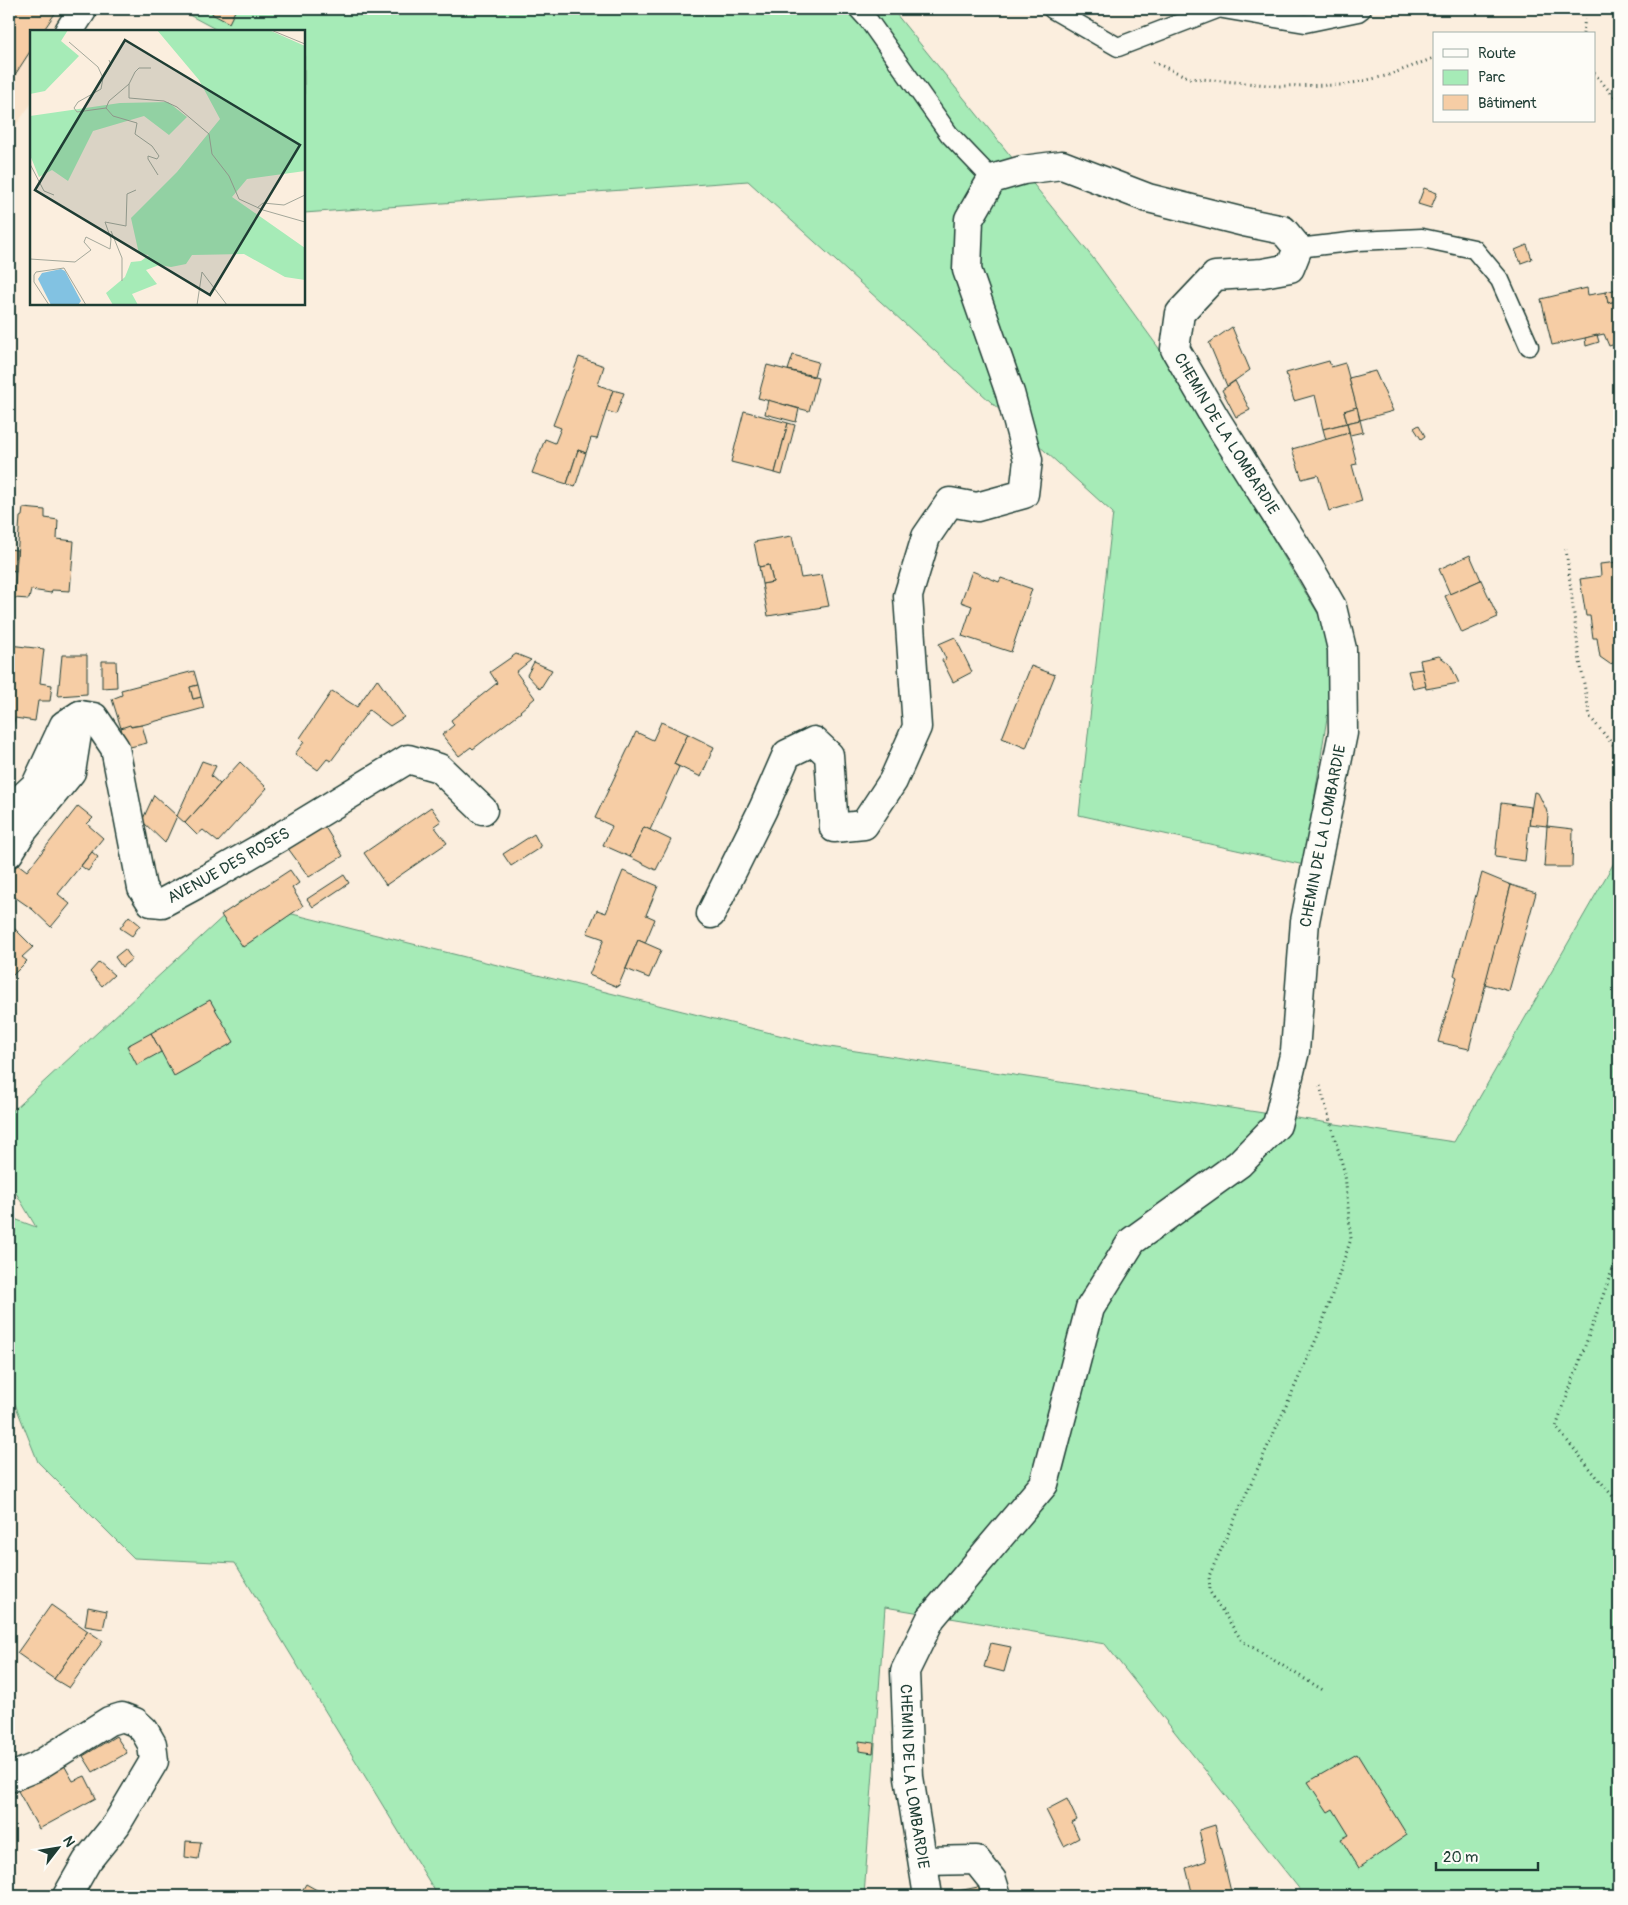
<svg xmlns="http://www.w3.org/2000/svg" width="1628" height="1905" font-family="Pangolin,sans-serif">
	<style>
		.built { fill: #fae4cd }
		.green { fill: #a6ebb7; stroke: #629476 }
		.building { fill: #f6cda5; stroke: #1f3d34 }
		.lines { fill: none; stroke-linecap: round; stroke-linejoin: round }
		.lane-casing { stroke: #1f3d34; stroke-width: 21 }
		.street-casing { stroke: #1f3d34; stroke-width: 31 }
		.path { stroke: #1f3d34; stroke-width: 3; stroke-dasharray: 1 4; stroke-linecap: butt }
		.lane { stroke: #fdfcf7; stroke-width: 18 }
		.street { stroke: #fdfcf7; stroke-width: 28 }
		.labels { text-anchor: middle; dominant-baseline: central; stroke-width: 5; stroke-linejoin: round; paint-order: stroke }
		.street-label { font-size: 16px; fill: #1f3d34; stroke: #fdfcf7 }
		.inset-road { fill: none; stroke: #a3a79a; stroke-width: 1 }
		.view { fill: #1f3d34; fill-opacity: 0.15; stroke: #1f3d34; stroke-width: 2.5 }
		.inset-edge { fill: none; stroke: #1f3d34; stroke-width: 2.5 }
	</style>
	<rect width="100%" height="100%" fill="#fbeede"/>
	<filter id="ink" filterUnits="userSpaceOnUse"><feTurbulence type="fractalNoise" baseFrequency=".02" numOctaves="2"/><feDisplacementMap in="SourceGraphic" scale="10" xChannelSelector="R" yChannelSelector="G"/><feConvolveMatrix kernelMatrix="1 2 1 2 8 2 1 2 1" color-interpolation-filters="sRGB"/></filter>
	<g filter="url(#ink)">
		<!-- built -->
		<polygon class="built" points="9,9 101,9 84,31 31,31 31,104 9,135"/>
		<!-- green -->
		<g class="green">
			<polygon points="178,9 892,9 1097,263 1158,347 1338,647 1304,865 1079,815 1113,513 748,181 304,213 304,31 219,31"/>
			<polygon points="1619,854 1619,1896 1305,1896 1105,1644 885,1607 864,1896 438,1896 235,1563 134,1558 38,1462 9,1389 9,1217 36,1227 9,1181 9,1114 240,901 823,1046 1454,1142"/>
		</g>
		<!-- building -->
		<g class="building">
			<polygon points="9,9 58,9 43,31 31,31 31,50 9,84"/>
			<polygon points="214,9 236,9 229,23 212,14"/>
			<polygon points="1424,188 1437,193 1431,208 1418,204"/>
			<polygon points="1527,245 1532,259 1521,263 1515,250"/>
			<polygon points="1587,288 1588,295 1606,292 1608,303 1619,300 1619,343 1609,346 1604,334 1552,345 1541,299"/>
			<polygon points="1617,289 1619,300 1608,303 1606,292"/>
			<polygon points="1232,327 1250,370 1227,386 1209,343"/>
			<polygon points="1597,335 1599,342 1586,346 1585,338"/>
			<polygon points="793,355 818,362 814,376 788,370"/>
			<polygon points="579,357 604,366 598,385 613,390 597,439 591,438 586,453 578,450 567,484 532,473 545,439 555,443 561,428 553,425"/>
			<polygon points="1329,361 1331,367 1345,363 1357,407 1344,411 1347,423 1323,429 1315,395 1294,401 1286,373"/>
			<polygon points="767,365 818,378 809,411 758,398"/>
			<polygon points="1375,371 1393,411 1360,420 1349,378"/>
			<polygon points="1235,381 1250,410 1236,417 1222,390"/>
			<polygon points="613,390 624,393 616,414 606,411"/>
			<polygon points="768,400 799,409 796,422 765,414"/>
			<polygon points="1357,407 1360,420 1347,423 1344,411"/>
			<polygon points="744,411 788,423 775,473 731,462"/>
			<polygon points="1360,420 1363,432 1350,435 1347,423"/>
			<polygon points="788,423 795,425 782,475 775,473"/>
			<polygon points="1347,423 1349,433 1326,440 1323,429"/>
			<polygon points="1419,425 1425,436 1421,439 1414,428"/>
			<polygon points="1349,433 1357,464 1352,465 1362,501 1329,511 1318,475 1302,479 1292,449"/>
			<polygon points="578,450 586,453 575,487 567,484"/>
			<polygon points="23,508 45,510 45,518 58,520 57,539 74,541 70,591 52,590 51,593 31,590 29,599 14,598 20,517 22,516"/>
			<polygon points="792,536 801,578 822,575 829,606 768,616 762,584 773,582 769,565 759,567 754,542"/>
			<polygon points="9,549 17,550 16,571 9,570"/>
			<polygon points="1470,555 1481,580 1450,594 1439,569"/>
			<polygon points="1619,562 1619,661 1610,664 1600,657 1597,638 1593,638 1590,616 1586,616 1580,579 1601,576 1600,564"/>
			<polygon points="769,565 773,582 762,584 759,567"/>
			<polygon points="972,571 999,582 1001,578 1032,589 1011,652 962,636 972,606 961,602"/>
			<polygon points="1481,580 1498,617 1462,633 1445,596"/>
			<polygon points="955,637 972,672 953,682 942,660 946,659 939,644"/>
			<polygon points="9,645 44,649 40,683 52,685 50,701 38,701 35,721 15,718 13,726 9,726"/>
			<polygon points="516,654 531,660 516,672 535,698 520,711 521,712 473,749 471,747 459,756 442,735 454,725 451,720 497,683 490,672"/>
			<polygon points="62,655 87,655 87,694 58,696"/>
			<polygon points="1439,656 1450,664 1459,683 1426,689 1420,660"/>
			<polygon points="102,661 116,661 117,687 102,688"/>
			<polygon points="534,662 552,670 540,689 527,675"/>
			<polygon points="1031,666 1055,675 1026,748 1002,738"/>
			<polygon points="1422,669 1426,686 1413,689 1408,671"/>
			<polygon points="194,671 198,685 190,687 193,699 201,697 204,708 142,725 121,728 112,699 122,695 121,690"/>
			<polygon points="377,679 404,717 390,726 369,710 331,761 327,759 318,770 295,754 304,742 300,738 332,691 357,707"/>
			<polygon points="198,685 201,697 193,699 190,687"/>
			<polygon points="661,722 688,734 674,764 679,767 650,830 644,827 630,857 603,845 612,826 595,818 636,732 653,740"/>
			<polygon points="130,725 131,727 142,725 147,743 126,748 121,728"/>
			<polygon points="688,734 714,747 701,777 674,764"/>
			<polygon points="202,761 216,766 211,776 220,784 185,823 177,816"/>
			<polygon points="240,762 267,788 218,842 203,830 197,835 185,823"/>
			<polygon points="1534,792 1538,793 1546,809 1548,816 1547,826 1529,824"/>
			<polygon points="154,795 177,816 165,843 142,821"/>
			<polygon points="1501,803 1531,807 1525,861 1495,857"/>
			<polygon points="78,806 93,818 87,824 103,838 58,894 70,904 51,927 32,909 9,893 9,869 14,861 27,871"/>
			<polygon points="431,807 441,821 434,826 447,843 386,885 364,853"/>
			<polygon points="323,824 343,856 309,877 287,847"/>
			<polygon points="1547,826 1573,829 1572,867 1544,867"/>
			<polygon points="644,827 671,840 656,870 630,857"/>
			<polygon points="534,834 541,847 511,866 503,854"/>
			<polygon points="92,852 98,857 88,871 81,866"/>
			<polygon points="290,870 299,883 292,888 303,906 243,947 221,915"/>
			<polygon points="623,871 658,886 646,915 655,919 645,943 638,940 618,987 589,975 604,939 587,933 597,910 606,913"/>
			<polygon points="1482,873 1511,885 1469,1049 1438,1042 1457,977 1454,975"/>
			<polygon points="344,875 349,883 313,907 307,899"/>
			<polygon points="1511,885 1536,893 1509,991 1485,984"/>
			<polygon points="129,916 140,925 132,936 120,928"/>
			<polygon points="14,928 33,947 22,957 27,961 9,979 9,933"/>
			<polygon points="638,940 661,950 649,978 626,969"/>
			<polygon points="125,949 132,959 122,967 115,957"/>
			<polygon points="99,962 114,975 102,986 90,972"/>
			<polygon points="210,1000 234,1042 174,1076 151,1033"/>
			<polygon points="151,1033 161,1052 137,1065 127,1046"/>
			<polygon points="51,1605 88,1631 54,1679 17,1653"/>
			<polygon points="88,1607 107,1611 103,1629 85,1626"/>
			<polygon points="88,1631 103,1641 69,1688 54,1679"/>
			<polygon points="991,1643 1011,1647 1004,1672 984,1667"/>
			<polygon points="116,1736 127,1753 93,1772 83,1756"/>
			<polygon points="859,1741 874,1743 873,1753 859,1751"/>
			<polygon points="1357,1754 1407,1835 1359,1868 1341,1839 1349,1835 1333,1809 1328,1812 1308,1782"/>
			<polygon points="64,1765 73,1781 85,1776 96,1798 39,1829 18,1791"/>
			<polygon points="1067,1799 1077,1820 1072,1823 1079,1838 1064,1846 1046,1810"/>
			<polygon points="1215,1825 1232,1896 1193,1896 1186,1868 1206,1861 1199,1830"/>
			<polygon points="186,1841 201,1842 198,1859 185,1857"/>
			<polygon points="306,1884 324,1894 323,1896 299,1896"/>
			<polygon points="978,1887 985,1896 953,1896 953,1892"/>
		</g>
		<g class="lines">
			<!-- lane casing -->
			<g class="lane-casing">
				<g id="lane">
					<polyline points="858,9 869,21 949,134 992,179"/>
					<polyline points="1052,9 1118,47 1217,9"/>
					<polyline points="1223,9 1305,23 1358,12 1362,9"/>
					<polyline points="1298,248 1358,241 1422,238 1474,249 1500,280 1529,346"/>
				</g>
			</g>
			<!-- street casing -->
			<g class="street-casing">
				<g id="street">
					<polyline points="69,31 83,9"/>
					<path id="s1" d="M 9,810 L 36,785 L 64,725 L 80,715 L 94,717 L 115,748 L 142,888 L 151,902 L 162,903 L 212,876 L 280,837 L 408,759 L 439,768 L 483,810"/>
					<polyline points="9,853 22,832 71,772 80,715"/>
					<path id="s2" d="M 711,914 L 763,809 L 787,754 L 814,741 L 829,755 L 834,828 L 864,825 L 893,781 L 917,727 L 908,596 L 926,537 L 950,502 L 977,507 L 1024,494 L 1028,460 L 1010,393 L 967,270 L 969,219 L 992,179 L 1023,170 L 1062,165 L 1148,198 L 1244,222 L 1283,230 L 1298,248 L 1290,268 L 1263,273 L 1215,276 L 1180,313 L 1175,349 L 1215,418 L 1309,567 L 1332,607 L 1342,649 L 1343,733 L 1305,921 L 1295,1051 L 1277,1125 L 1239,1164 L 1132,1241 L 1090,1308 L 1044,1484 L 931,1618 L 905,1671 L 909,1777 L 928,1896"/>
					<polyline points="9,1778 36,1767 109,1721 122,1717 135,1722 144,1730 152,1744 154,1761 116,1825 87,1861 67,1896"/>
					<polyline points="923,1861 976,1860 992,1880 997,1896"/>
				</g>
			</g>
			<!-- path -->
			<g class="path">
				<polyline points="1583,34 1586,9"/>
				<polyline points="1153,62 1190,78 1279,86 1343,85 1386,76 1434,58"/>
				<polyline points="1594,73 1619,102"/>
				<polyline points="1566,549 1579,656 1590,717 1619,752"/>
				<polyline points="1320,1086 1345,1174 1351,1239 1319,1333 1209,1576 1210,1592 1242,1641 1323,1690"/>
				<polyline points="1619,1251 1556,1427 1619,1504"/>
			</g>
			<!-- lane -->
			<use href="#lane" class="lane"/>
			<!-- street -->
			<use href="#street" class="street"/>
		</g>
	</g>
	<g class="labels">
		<!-- street labels -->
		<g class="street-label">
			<text stroke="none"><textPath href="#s2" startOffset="1695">CHEMIN DE LA LOMBARDIE</textPath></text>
			<text transform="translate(1323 836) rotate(-79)">CHEMIN DE LA LOMBARDIE</text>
			<text stroke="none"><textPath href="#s1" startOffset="420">AVENUE DES ROSES</textPath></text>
			<text stroke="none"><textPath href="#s2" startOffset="3211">CHEMIN DE LA LOMBARDIE</textPath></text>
		</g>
	</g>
	<!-- overview -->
	<g transform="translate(30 30)">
		<rect width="275" height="275" fill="#fbeede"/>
		<path d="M 0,0 L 38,0 L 31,11 L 49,26 L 15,61 L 0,64 ZM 127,0 L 239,0 L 275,16 L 275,141 L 217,149 L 202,167 L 275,218 L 275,250 L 255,247 L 214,224 L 162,225 L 156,234 L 141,237 L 129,235 L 116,240 L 127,254 L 102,264 L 108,275 L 83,275 L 76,263 L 95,247 L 101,232 L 111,231 L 119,225 L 109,224 L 101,188 L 147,142 L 190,89 L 169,50 ZM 138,72 L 157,87 L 139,105 L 114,86 L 63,101 L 38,151 L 22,140 L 9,147 L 0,125 L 0,86 L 90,73 Z" fill="#a6ebb7"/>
		<path d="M 31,239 L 35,241 L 51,271 L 48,275 L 21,275 L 8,249 L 12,243 Z" fill="#82c2e2"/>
		<path class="inset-road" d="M 241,0 L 275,14M 39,12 L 68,37 L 73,48 L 71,59 L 48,72 L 44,78 L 47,82 L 76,78M 121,38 L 109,38 L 105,42 L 99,54 L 99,68 L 134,71 L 147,77 L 179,104 L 182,124 L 199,146 L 209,169 L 233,180 L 275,192M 73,48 L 81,35 L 79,30M 99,54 L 79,71 L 76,78 L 83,86 L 107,93 L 105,104 L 122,116 L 129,126 L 127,129 L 118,126 L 118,129 L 128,145M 0,134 L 14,161 L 24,165M 227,178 L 233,173 L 254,175 L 275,165M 81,201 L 92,228 L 92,251M 0,229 L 45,232 L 61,220 L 54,212 L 56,207 L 80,219 L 81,209 L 75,192 L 96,196 L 97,164 L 106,160M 19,275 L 4,252 L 4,245 L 6,242 L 34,238 L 56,275M 167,275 L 172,242 L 197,275"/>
		<path class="view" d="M 95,10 L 270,115 L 180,265 L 5,160 Z"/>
		<rect width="275" height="275" class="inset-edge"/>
	</g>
	<!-- margin -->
	<rect width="1628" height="1905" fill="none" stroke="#fdfcf7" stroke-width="30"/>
	<rect x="15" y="15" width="1598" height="1875" fill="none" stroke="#1f3d34" stroke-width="2" filter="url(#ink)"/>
	<!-- legend -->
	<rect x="1433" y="32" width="162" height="90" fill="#fdfcf7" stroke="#a4b0a9"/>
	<rect x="1443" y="49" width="25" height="8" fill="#fdfcf7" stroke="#a4b0a9"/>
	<text x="1478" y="58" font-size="15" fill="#1f3d34">Route</text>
	<rect x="1443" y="70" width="25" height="15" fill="#a6ebb7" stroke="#a4b0a9"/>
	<text x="1478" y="82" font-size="15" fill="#1f3d34">Parc</text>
	<rect x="1443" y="95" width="25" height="15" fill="#f6cda5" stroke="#a4b0a9"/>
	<text x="1478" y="108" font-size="15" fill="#1f3d34">Bâtiment</text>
	<!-- north arrow -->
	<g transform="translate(58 1848) rotate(59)" stroke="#fdfcf7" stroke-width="4" paint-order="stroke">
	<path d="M0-4L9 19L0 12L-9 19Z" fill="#1f3d34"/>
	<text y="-8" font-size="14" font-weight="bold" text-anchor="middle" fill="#1f3d34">N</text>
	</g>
	<!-- scale -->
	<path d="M1436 1862v8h102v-8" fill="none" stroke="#1f3d34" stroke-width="2.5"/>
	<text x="1443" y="1862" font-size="15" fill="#1f3d34" stroke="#fdfcf7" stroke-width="4" paint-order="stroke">20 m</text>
</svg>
